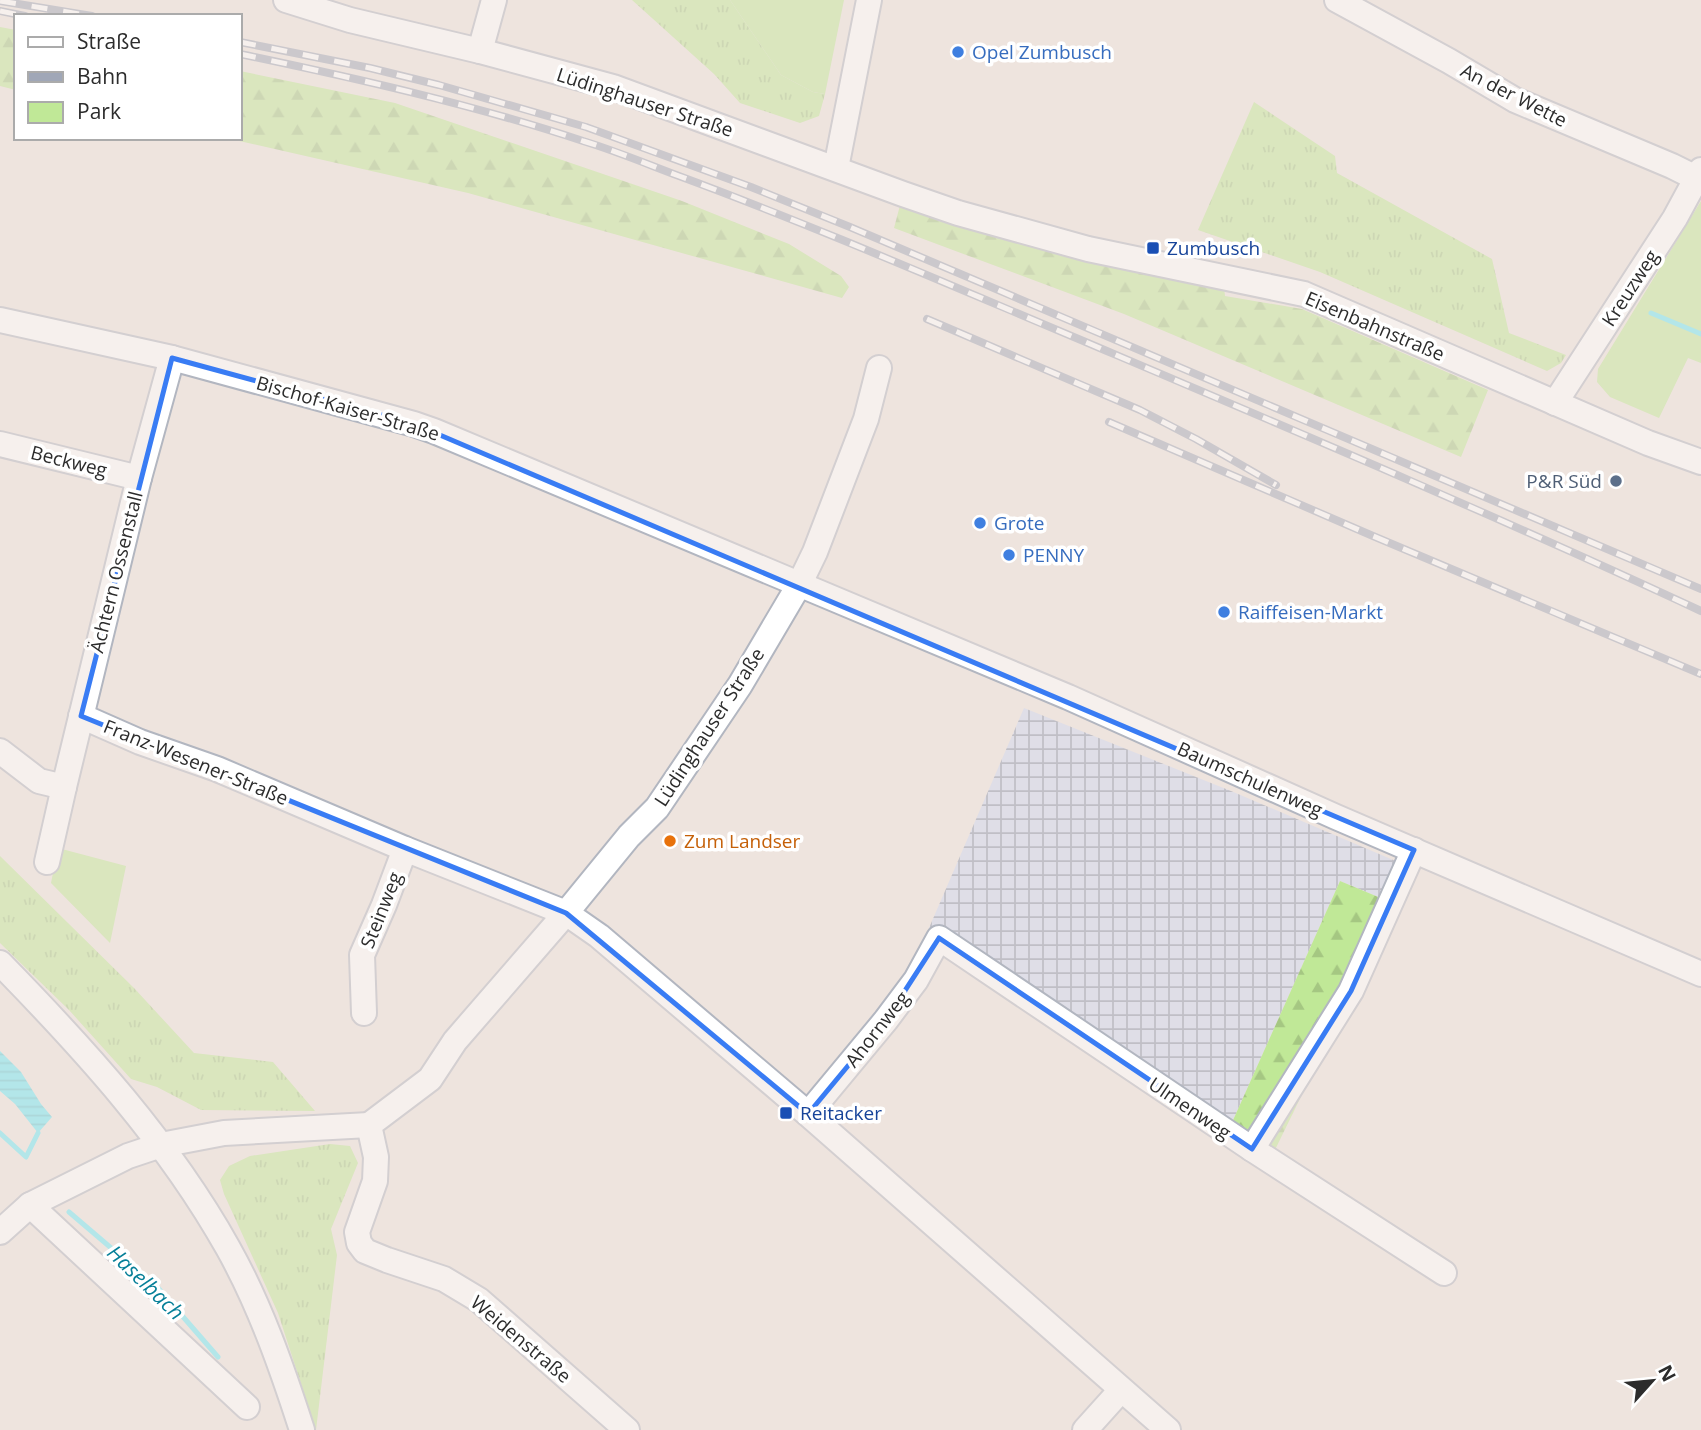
<svg xmlns="http://www.w3.org/2000/svg" width="1701" height="1430" font-family="'Open Sans',sans-serif">
	<style>
		.industrial { fill: url(#industrial-grid) }
		.grass { fill: url(#grass-tufts) }
		.forest { fill: url(#forest-firs) }
		.park { fill: #c0e897 }
		.water { fill: url(#water-rules) }
		.lines { fill: none; stroke-linecap: round; stroke-linejoin: round }
		.stream { stroke: #6be9f6; stroke-width: 5 }
		.minor-casing { stroke: #b2b6c0; stroke-width: 28 }
		.minor { stroke: #fff; stroke-width: 24 }
		.rail-casing { stroke: #a0a7b7; stroke-width: 8 }
		.rail { stroke: #fff; stroke-width: 5; stroke-dasharray: 16; stroke-linecap: butt }
		.marked { fill: none; stroke: #397cf4; stroke-width: 5; stroke-linejoin: round }
		.shop-dot { fill: #3f7fe0; stroke: #fff; stroke-width: 2.5 }
		.transit-dot { fill: #1a4fb4; stroke: #fff; stroke-width: 2.5 }
		.service-dot { fill: #5c6f8a; stroke: #fff; stroke-width: 2.5 }
		.food-dot { fill: #e8710a; stroke: #fff; stroke-width: 2.5 }
		.labels { text-anchor: middle; dominant-baseline: central; stroke-width: 7; stroke-linejoin: round; paint-order: stroke }
		.shop-label { font-size: 19px; fill: #366cbe; stroke: #fff; text-anchor: start }
		.street-label { font-size: 19px; fill: #2c2c2c; stroke: #fff }
		.transit-label { font-size: 19px; fill: #164399; stroke: #fff; text-anchor: start }
		.service-label { font-size: 19px; fill: #4e5e75; stroke: #fff; text-anchor: end }
		.food-label { font-size: 19px; fill: #c56008; stroke: #fff; text-anchor: start }
		.water-label { font-size: 21px; font-style: italic; fill: #067f98; stroke: #fff }
	</style>
	<defs>
		<pattern id="industrial-grid" width="8" height="8" patternUnits="userSpaceOnUse" patternTransform="scale(1.75)"><rect width="8" height="8" fill="#dfdee7"/><path d="M0 4h8M4 0v8" fill="none" stroke="#c0bfc6"/></pattern>
		<pattern id="grass-tufts" width="24" height="20" patternUnits="userSpaceOnUse" patternTransform="scale(1.75)"><rect width="24" height="20" fill="#c0e897"/><path d="M3 7l-1-3M5 7V3M7 7l1-3M15 17l-1-3M17 17v-4M19 17l1-3" fill="none" stroke="#a5c782"/></pattern>
		<pattern id="forest-firs" width="22" height="20" patternUnits="userSpaceOnUse" patternTransform="scale(1.75)"><rect width="22" height="20" fill="#c0e897"/><path d="M5 1l3.5 6h-7zM16 11l3.5 6h-7z" fill="#a5c782"/></pattern>
		<pattern id="water-rules" width="6" height="5" patternUnits="userSpaceOnUse" patternTransform="scale(1.75)"><rect width="6" height="5" fill="#6be9f6"/><path d="M0 2.5h6" fill="none" stroke="#5dc8d3"/></pattern>
	</defs>
	<rect width="100%" height="100%" fill="#eee4de"/>
	<!-- industrial -->
	<polygon class="industrial" points="1024,708 1231,791 1412,868 1395,904 1340,881 1230,1127 1146,1078 929,928"/>
	<!-- grass -->
	<g class="grass">
		<polygon points="632,0 730,0 781,75 813,92 825,94 819,116 800,123 740,103 714,74"/>
		<polygon points="1254,102 1335,156 1337,173 1492,259 1509,333 1566,355 1561,363 1547,371 1320,272 1198,230"/>
		<polygon points="0,856 134,988 194,1053 273,1062 315,1111 201,1110 157,1087 131,1079 69,1010 0,943"/>
		<polygon points="330,1144 350,1146 358,1163 331,1229 337,1255 316,1430 278,1313 224,1194 220,1180 229,1166 250,1156"/>
	</g>
	<!-- forest -->
	<g class="forest">
		<polygon points="0,27 16,30 16,90 0,86"/>
		<polygon points="240,71 395,103 682,201 789,244 841,276 849,287 842,298 468,193 226,138 240,138"/>
		<polygon points="903,194 1223,278 1225,296 1302,309 1488,390 1461,457 1124,314 894,228"/>
		<polygon points="1340,881 1395,904 1272,1156 1230,1127"/>
	</g>
	<!-- park -->
	<g class="park">
		<polygon points="730,0 844,0 825,94 813,92 781,75"/>
		<polygon points="1701,201 1701,363 1688,358 1659,418 1610,397 1597,382 1598,369"/>
		<polygon points="58,848 126,866 110,943 51,883"/>
	</g>
	<!-- water -->
	<polygon class="water" points="0,1051 21,1072 41,1104 52,1117 38,1133 15,1104 0,1091"/>
	<g class="lines">
		<!-- stream -->
		<g class="stream">
			<polyline points="1651,313 1701,334"/>
			<polyline points="0,1133 26,1157 38,1133"/>
			<polyline points="69,1212 158,1288 218,1357"/>
		</g>
		<!-- minor casing -->
		<g class="minor-casing">
			<g id="minor">
				<polyline points="286,0 350,20 480,51 613,87 903,194 958,213 1088,249 1304,294 1648,443 1701,462"/>
				<polyline points="1337,0 1449,61 1515,100 1672,166 1696,178"/>
				<polyline points="480,51 494,0"/>
				<polyline points="836,168 869,0"/>
				<polyline points="0,320 172,358 414,424 434,431 1068,697 1336,817 1701,974"/>
				<polyline points="1555,403 1675,218 1701,170"/>
				<polyline points="0,444 139,478"/>
				<polyline points="81,716 140,742 217,769 405,849 566,913 599,936 808,1114 1168,1430"/>
				<polyline points="0,751 39,781 64,787 139,478 172,358"/>
				<polyline points="47,862 64,787"/>
				<path d="M 0,963 C 85,1050 168,1141 228,1248 C 260,1305 282,1368 302,1430"/>
				<polyline points="364,1013 362,955 384,905 405,849"/>
				<polyline points="808,1114 886,1020 916,980 939,938 1252,1149 1444,1273"/>
				<polyline points="1252,1149 1351,991 1414,850"/>
				<polyline points="30,1205 247,1407"/>
				<polyline points="0,1232 30,1205 128,1156 161,1145 224,1133 369,1125"/>
				<polyline points="627,1430 479,1300 444,1279 387,1260 365,1251 359,1243 357,1232 375,1181 376,1157 369,1125 430,1079 455,1041 566,913 629,836 657,808 740,685 799,585 815,552 866,419 879,368"/>
				<polyline points="1085,1430 1121,1390"/>
			</g>
		</g>
		<!-- minor -->
		<use href="#minor" class="minor"/>
		<!-- rail casing -->
		<g class="rail-casing">
			<g id="rail">
				<polyline points="0,1 92,16"/>
				<polyline points="0,11 25,16"/>
				<polyline points="240,42 370,68 439,85 586,127 751,187 850,227 1701,589"/>
				<path d="M 240,54 C 355,78 471,104 583,141 C 616,151 647,164 679,176 C 817,227 952,286 1088,343 C 1293,430 1499,517 1701,611"/>
				<polyline points="927,319 1140,410 1196,439 1276,485"/>
				<polyline points="1109,422 1373,536 1701,674"/>
			</g>
		</g>
		<!-- rail -->
		<use href="#rail" class="rail"/>
	</g>
	<!-- marked area -->
	<path d="M0 0H1701V1430H0ZM 172,358 L 414,424 L 1414,850 L 1351,991 L 1252,1149 L 939,938 L 886,1020 L 808,1114 L 566,913 L 81,716 Z" fill="#eee4de" fill-opacity=".55" fill-rule="evenodd"/>
	<path class="marked" d="M 172,358 L 414,424 L 1414,850 L 1351,991 L 1252,1149 L 939,938 L 886,1020 L 808,1114 L 566,913 L 81,716 Z"/>
	<!-- markers -->
	<g class="shop-dot">
		<circle cx="958" cy="52" r="7"/>
		<circle cx="980" cy="523" r="7"/>
		<circle cx="1009" cy="555" r="7"/>
		<circle cx="1224" cy="612" r="7"/>
	</g>
	<g class="transit-dot">
		<rect x="1146" y="241" width="14" height="14" rx="3.5"/>
		<rect x="779" y="1106" width="14" height="14" rx="3.5"/>
	</g>
	<circle class="service-dot" cx="1616" cy="481" r="7"/>
	<circle class="food-dot" cx="670" cy="841" r="7"/>
	<g class="labels">
		<!-- shop labels -->
		<g class="shop-label">
			<text x="972" y="52">Opel Zumbusch</text>
			<text x="994" y="523">Grote</text>
			<text x="1023" y="555">PENNY</text>
			<text x="1238" y="612">Raiffeisen-Markt</text>
		</g>
		<!-- street labels -->
		<g class="street-label">
			<text transform="translate(1514 95) rotate(27)">An der Wette</text>
			<text transform="translate(645 102) rotate(18)">Lüdinghauser Straße</text>
			<text transform="translate(1630 288) rotate(-57)">Kreuzweg</text>
			<text transform="translate(1375 326) rotate(23)">Eisenbahnstraße</text>
			<text transform="translate(348 408) rotate(16)">Bischof-Kaiser-Straße</text>
			<text transform="translate(69 461) rotate(14)">Beckweg</text>
			<text transform="translate(116 572) rotate(-76)">Ächtern Ossenstall</text>
			<text transform="translate(709 727) rotate(-57)">Lüdinghauser Straße</text>
			<text transform="translate(196 762) rotate(22)">Franz-Wesener-Straße</text>
			<text transform="translate(1250 779) rotate(24)">Baumschulenweg</text>
			<text transform="translate(381 910) rotate(-68)">Steinweg</text>
			<text transform="translate(877 1029) rotate(-52)">Ahornweg</text>
			<text transform="translate(1190 1108) rotate(34)">Ulmenweg</text>
			<text transform="translate(521 1339) rotate(40)">Weidenstraße</text>
		</g>
		<!-- transit labels -->
		<g class="transit-label">
			<text x="1167" y="248">Zumbusch</text>
			<text x="800" y="1113">Reitacker</text>
		</g>
		<!-- service labels -->
		<g class="service-label">
			<text x="1602" y="481">P&amp;R Süd</text>
		</g>
		<!-- food labels -->
		<g class="food-label">
			<text x="684" y="841">Zum Landser</text>
		</g>
		<!-- water labels -->
		<g class="water-label">
			<text transform="translate(146 1282) rotate(44)">Haselbach</text>
		</g>
	</g>
	<!-- legend -->
	<rect x="14" y="14" width="228" height="126" fill="#ffffff" stroke="#ababab" stroke-width="2"/>
	<rect x="28" y="37" width="35" height="10" fill="#ffffff" stroke="#ababab" stroke-width="2"/>
	<text x="77" y="49" font-size="21" fill="#2c2c2c">Straße</text>
	<rect x="28" y="72" width="35" height="10" fill="#a0a7b7" stroke="#ababab" stroke-width="2"/>
	<text x="77" y="84" font-size="21" fill="#2c2c2c">Bahn</text>
	<rect x="28" y="102" width="35" height="21" fill="#c0e897" stroke="#ababab" stroke-width="2"/>
	<text x="77" y="119" font-size="21" fill="#2c2c2c">Park</text>
	<!-- north arrow -->
	<g transform="translate(1652 1381) rotate(63)" stroke="#ffffff" stroke-width="5" paint-order="stroke">
	<path d="M0-5L12 26L0 18L-12 26Z" fill="#2c2c2c"/>
	<text y="-10" font-size="19" font-weight="bold" text-anchor="middle" fill="#2c2c2c">N</text>
	</g>
</svg>
